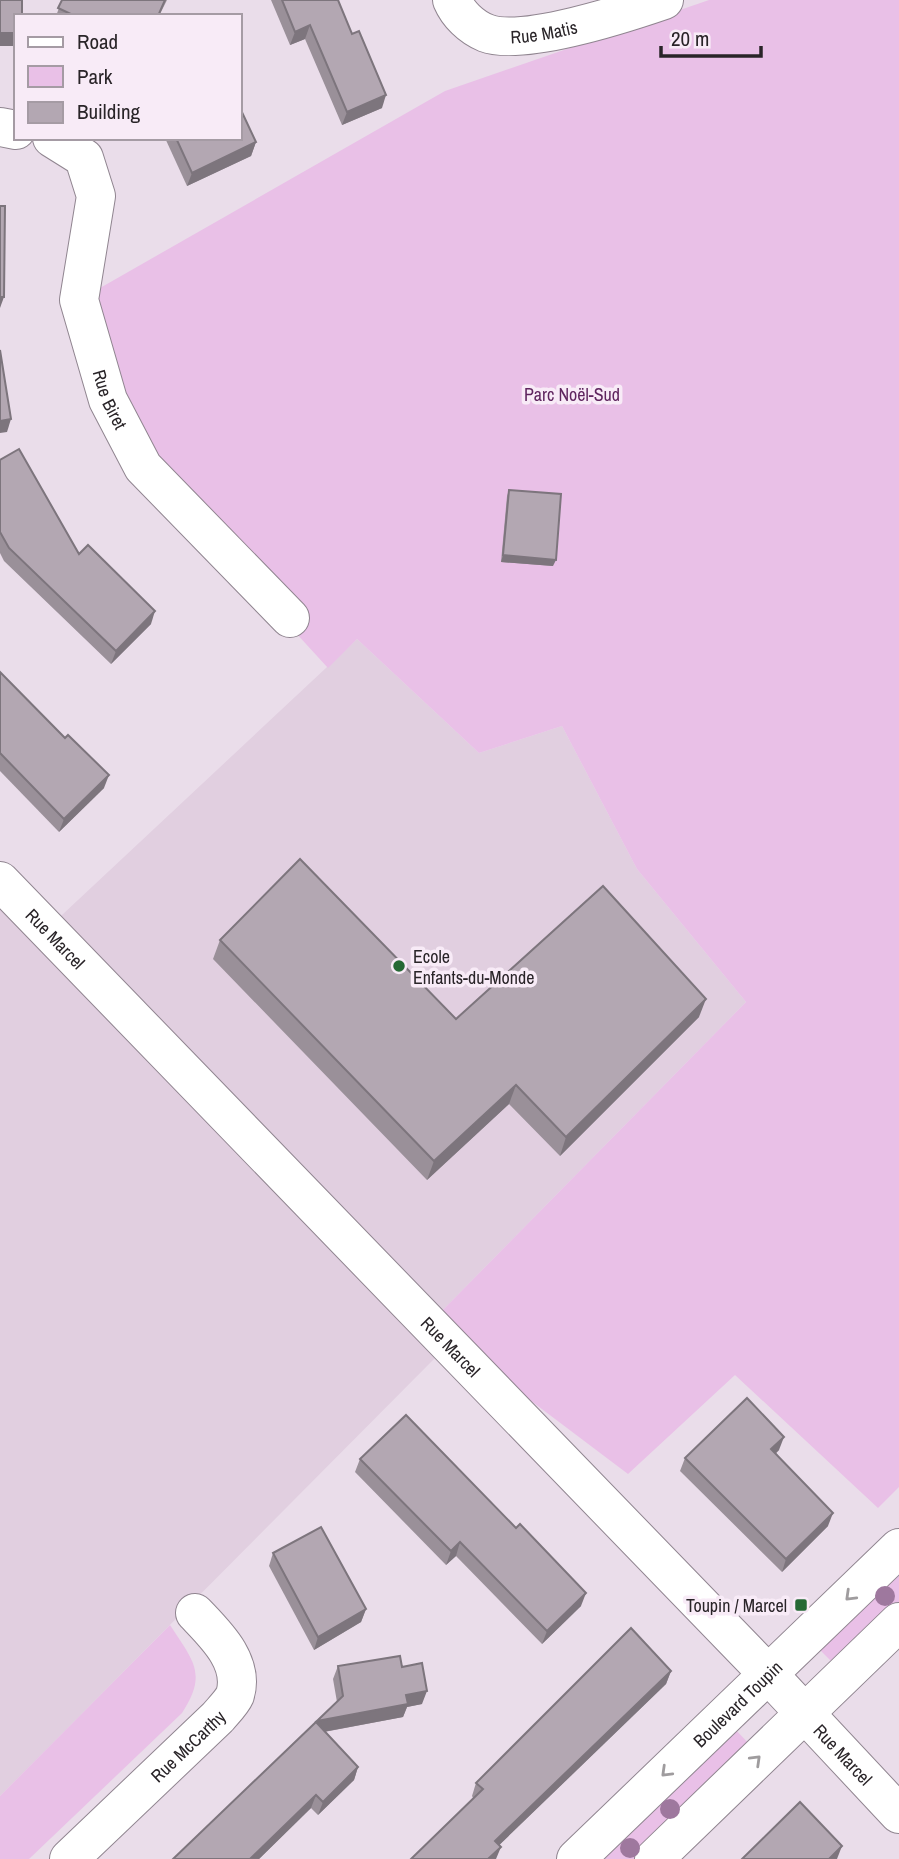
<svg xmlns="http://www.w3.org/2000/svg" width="899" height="1859" font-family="'Archivo Narrow',sans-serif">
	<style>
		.built { fill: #e1cfe0 }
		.green { fill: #e9c0e7 }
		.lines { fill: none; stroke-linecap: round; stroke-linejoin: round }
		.minor-casing { stroke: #908590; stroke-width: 40 }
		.tertiary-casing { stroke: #908590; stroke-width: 40 }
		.minor { stroke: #fff; stroke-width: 38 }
		.tertiary { stroke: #fff; stroke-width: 38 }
		.tree { fill: #9e789e }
		.wall { fill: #9a9099 }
		.shaded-wall { fill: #7d757d }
		.building { fill: #b3a7b2; stroke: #7d757d; stroke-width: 2 }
		.oneway { stroke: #9f9c9e }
		.poi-dot { fill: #256934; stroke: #f8ebf7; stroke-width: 2.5 }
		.labels { text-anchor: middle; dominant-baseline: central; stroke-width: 7; stroke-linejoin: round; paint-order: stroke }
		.street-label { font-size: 18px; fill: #292428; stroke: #f8ebf7 }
		.park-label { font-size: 18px; fill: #5f255f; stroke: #f8ebf7 }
		.poi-label { font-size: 18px; fill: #292428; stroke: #f8ebf7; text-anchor: start }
	</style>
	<rect width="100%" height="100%" fill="#eaddea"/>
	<!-- built -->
	<polygon class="built" points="357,639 479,753 562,726 637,869 746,1002 429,1324 72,957 435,1358 0,1796 0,877 47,929"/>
	<!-- green -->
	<g class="green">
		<polygon points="709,0 899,0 899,1487 878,1508 735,1375 628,1474 429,1324 746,1002 637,869 562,726 479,753 357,639 328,668 150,474 79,300 445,91"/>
		<polygon points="899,1564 899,1604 835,1665 815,1645"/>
		<path d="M 170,1625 C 193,1661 208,1673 182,1713 L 29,1859 L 0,1859 L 0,1796 Z"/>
		<polygon points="732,1726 752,1747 636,1859 595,1859"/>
	</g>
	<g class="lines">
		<!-- minor casing -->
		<g class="minor-casing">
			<g id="minor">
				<path id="s1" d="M 452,0 C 458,14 471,27 486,33 C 522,47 626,13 664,0"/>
				<polyline points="0,127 16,130"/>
				<path id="s2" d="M 52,138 L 84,158 L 96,196 L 79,300 L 108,400 L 143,467 L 290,618"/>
				<path id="s3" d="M 0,881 L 768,1674 L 899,1814"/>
				<path id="s4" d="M 69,1859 L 218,1717 C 223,1711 232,1702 235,1695 C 245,1662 215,1634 195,1613"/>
			</g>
		</g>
		<!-- tertiary casing -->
		<g class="tertiary-casing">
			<g id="tertiary">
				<path id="s5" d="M 576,1859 L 899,1548"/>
				<polyline points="654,1859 899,1622"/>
			</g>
		</g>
		<!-- minor -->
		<use href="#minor" class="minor"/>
		<!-- tertiary -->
		<use href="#tertiary" class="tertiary"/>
	</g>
	<!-- trees -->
	<g class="tree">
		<circle cx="885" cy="1596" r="10"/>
		<circle cx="670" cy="1809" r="10"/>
		<circle cx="630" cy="1848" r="10"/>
	</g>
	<!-- wall -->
	<g class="wall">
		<polygon points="62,0 167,0 159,16 56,16"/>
		<polygon points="271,0 338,0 382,108 342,125 305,39 290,45"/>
		<polygon points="165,138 240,138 256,142 251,156 187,186"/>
		<polygon points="0,460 79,554 151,624 111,664 4,561 0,553"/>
		<polygon points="509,490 553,566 501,562 507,496"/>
		<polygon points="0,672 104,788 59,832 0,771"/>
		<polygon points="220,940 456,1019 699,1017 560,1156 509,1104 427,1180 213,959"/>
		<polygon points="779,1450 776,1453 828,1526 782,1572 680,1471 685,1458"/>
		<polygon points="360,1459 516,1528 581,1606 542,1644 456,1556 446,1565 355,1472"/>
		<polygon points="273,1553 366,1609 361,1622 314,1650 269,1566"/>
		<polygon points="338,1666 402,1667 422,1704 407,1707 403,1717 324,1732 358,1767 354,1780 318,1815 311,1808 259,1859 173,1859 316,1723 317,1721 337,1702 333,1679"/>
		<polygon points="671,1671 666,1684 499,1845 472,1796 476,1783"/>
	</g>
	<!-- shaded-wall -->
	<g class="shaded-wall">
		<polygon points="310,25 305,39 290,45 295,32"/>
		<rect x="0" y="33" width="16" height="13"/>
		<polygon points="386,95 382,108 342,125 347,112"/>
		<polygon points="256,142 251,156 187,186 192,173"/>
		<polygon points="0,297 4,297 0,308"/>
		<polygon points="11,419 7,432 0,433 0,421"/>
		<polygon points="503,555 556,560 553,566 501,562"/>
		<polygon points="155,611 151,624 111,664 116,651"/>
		<polygon points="109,775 104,788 59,832 64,819"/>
		<polygon points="706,999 699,1017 560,1156 566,1137"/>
		<polygon points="516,1085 509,1104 427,1180 434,1161"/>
		<polygon points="784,1437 779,1450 767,1462 771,1449"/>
		<polygon points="833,1513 828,1526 782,1572 786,1559"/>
		<polygon points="460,1542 456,1556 446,1565 451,1551"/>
		<polygon points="586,1593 581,1606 542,1644 547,1631"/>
		<polygon points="366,1609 361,1622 314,1650 318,1637"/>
		<polygon points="671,1671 666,1684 490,1854 495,1841"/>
		<polygon points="427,1691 422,1704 407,1707 403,1717 312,1734 317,1721 406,1695"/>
		<polygon points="358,1767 354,1780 318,1815 323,1802"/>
		<polygon points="316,1795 311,1808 259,1859 250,1859"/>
		<polygon points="842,1846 837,1859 829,1859"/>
		<polygon points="501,1847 496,1859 488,1859"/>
	</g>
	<!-- building -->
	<g class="building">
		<polygon points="0,0 22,0 22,16 16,16 16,33 0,33"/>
		<polygon points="62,0 165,0 158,16 75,16 58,8"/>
		<polygon points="282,0 338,0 352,34 359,31 386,95 347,112 310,25 295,32"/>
		<polygon points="240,108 256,142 192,173 176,138 240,138"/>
		<polygon points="0,206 5,206 4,297 0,297"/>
		<polygon points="0,350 11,419 0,421"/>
		<polygon points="19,449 79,554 88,545 155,611 116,651 9,548 0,532 0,460"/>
		<polygon points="509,490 561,494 556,560 503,555"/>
		<polygon points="0,672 65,738 68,735 109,775 64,819 0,753"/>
		<polygon points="300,859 456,1019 603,886 706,999 566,1137 516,1085 434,1161 220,940"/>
		<polygon points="747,1398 784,1437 771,1449 833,1513 786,1559 685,1458"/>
		<polygon points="406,1415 516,1528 520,1524 586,1593 547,1631 460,1542 451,1551 360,1459"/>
		<polygon points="321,1527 366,1609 318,1637 273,1553"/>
		<polygon points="631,1628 671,1671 495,1841 501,1847 488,1859 411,1859 483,1789 476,1783"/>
		<polygon points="400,1656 402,1667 422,1663 427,1691 406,1695 408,1704 317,1721 343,1696 338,1666"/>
		<polygon points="316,1722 358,1767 323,1802 316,1795 250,1859 173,1859"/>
		<polygon points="800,1802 842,1846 829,1859 742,1859"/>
	</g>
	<!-- one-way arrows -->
	<defs><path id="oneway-chevron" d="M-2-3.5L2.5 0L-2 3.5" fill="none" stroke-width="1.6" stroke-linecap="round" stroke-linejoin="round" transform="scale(1.75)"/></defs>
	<g class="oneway">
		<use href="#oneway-chevron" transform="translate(850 1596) rotate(136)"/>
		<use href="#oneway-chevron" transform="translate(756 1760) rotate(-44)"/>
		<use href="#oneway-chevron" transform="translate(666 1772) rotate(136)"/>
	</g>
	<!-- markers -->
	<g class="poi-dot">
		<circle cx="399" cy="966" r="7"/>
		<rect x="794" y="1598" width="14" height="14" rx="3.5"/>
	</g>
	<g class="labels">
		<!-- street labels -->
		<g class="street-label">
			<text stroke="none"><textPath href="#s1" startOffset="107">Rue Matis</textPath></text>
			<text stroke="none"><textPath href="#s2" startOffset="287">Rue Biret</textPath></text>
			<text stroke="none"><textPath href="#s3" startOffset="80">Rue Marcel</textPath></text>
			<text stroke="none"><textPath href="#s3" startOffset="648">Rue Marcel</textPath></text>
			<text stroke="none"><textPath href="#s5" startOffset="224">Boulevard Toupin</textPath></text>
			<text stroke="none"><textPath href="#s4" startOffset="164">Rue McCarthy</textPath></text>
			<text stroke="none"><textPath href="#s3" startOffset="1214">Rue Marcel</textPath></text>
		</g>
		<!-- park labels -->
		<g class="park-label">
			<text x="572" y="394">Parc Noël-Sud</text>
		</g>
		<!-- poi labels -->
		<g class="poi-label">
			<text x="413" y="956">Ecole<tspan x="413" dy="21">Enfants-du-Monde</tspan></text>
			<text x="787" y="1605" text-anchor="end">Toupin / Marcel</text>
		</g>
	</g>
	<!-- legend -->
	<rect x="14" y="14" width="228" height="126" fill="#f8ebf7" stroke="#a59ba4" stroke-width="2"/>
	<rect x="28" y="37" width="35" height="10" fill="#ffffff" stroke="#a59ba4" stroke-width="2"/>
	<text x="77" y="49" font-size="21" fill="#292428">Road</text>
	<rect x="28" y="66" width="35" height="21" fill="#e9c0e7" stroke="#a59ba4" stroke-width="2"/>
	<text x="77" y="84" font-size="21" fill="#292428">Park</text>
	<rect x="28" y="102" width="35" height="21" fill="#b3a7b2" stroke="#a59ba4" stroke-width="2"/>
	<text x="77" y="119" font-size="21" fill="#292428">Building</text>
	<!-- scale -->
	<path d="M661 46v10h100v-10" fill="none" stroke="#292428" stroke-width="3.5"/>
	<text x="671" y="46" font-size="21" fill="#292428" stroke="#f8ebf7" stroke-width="5" paint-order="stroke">20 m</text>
</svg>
